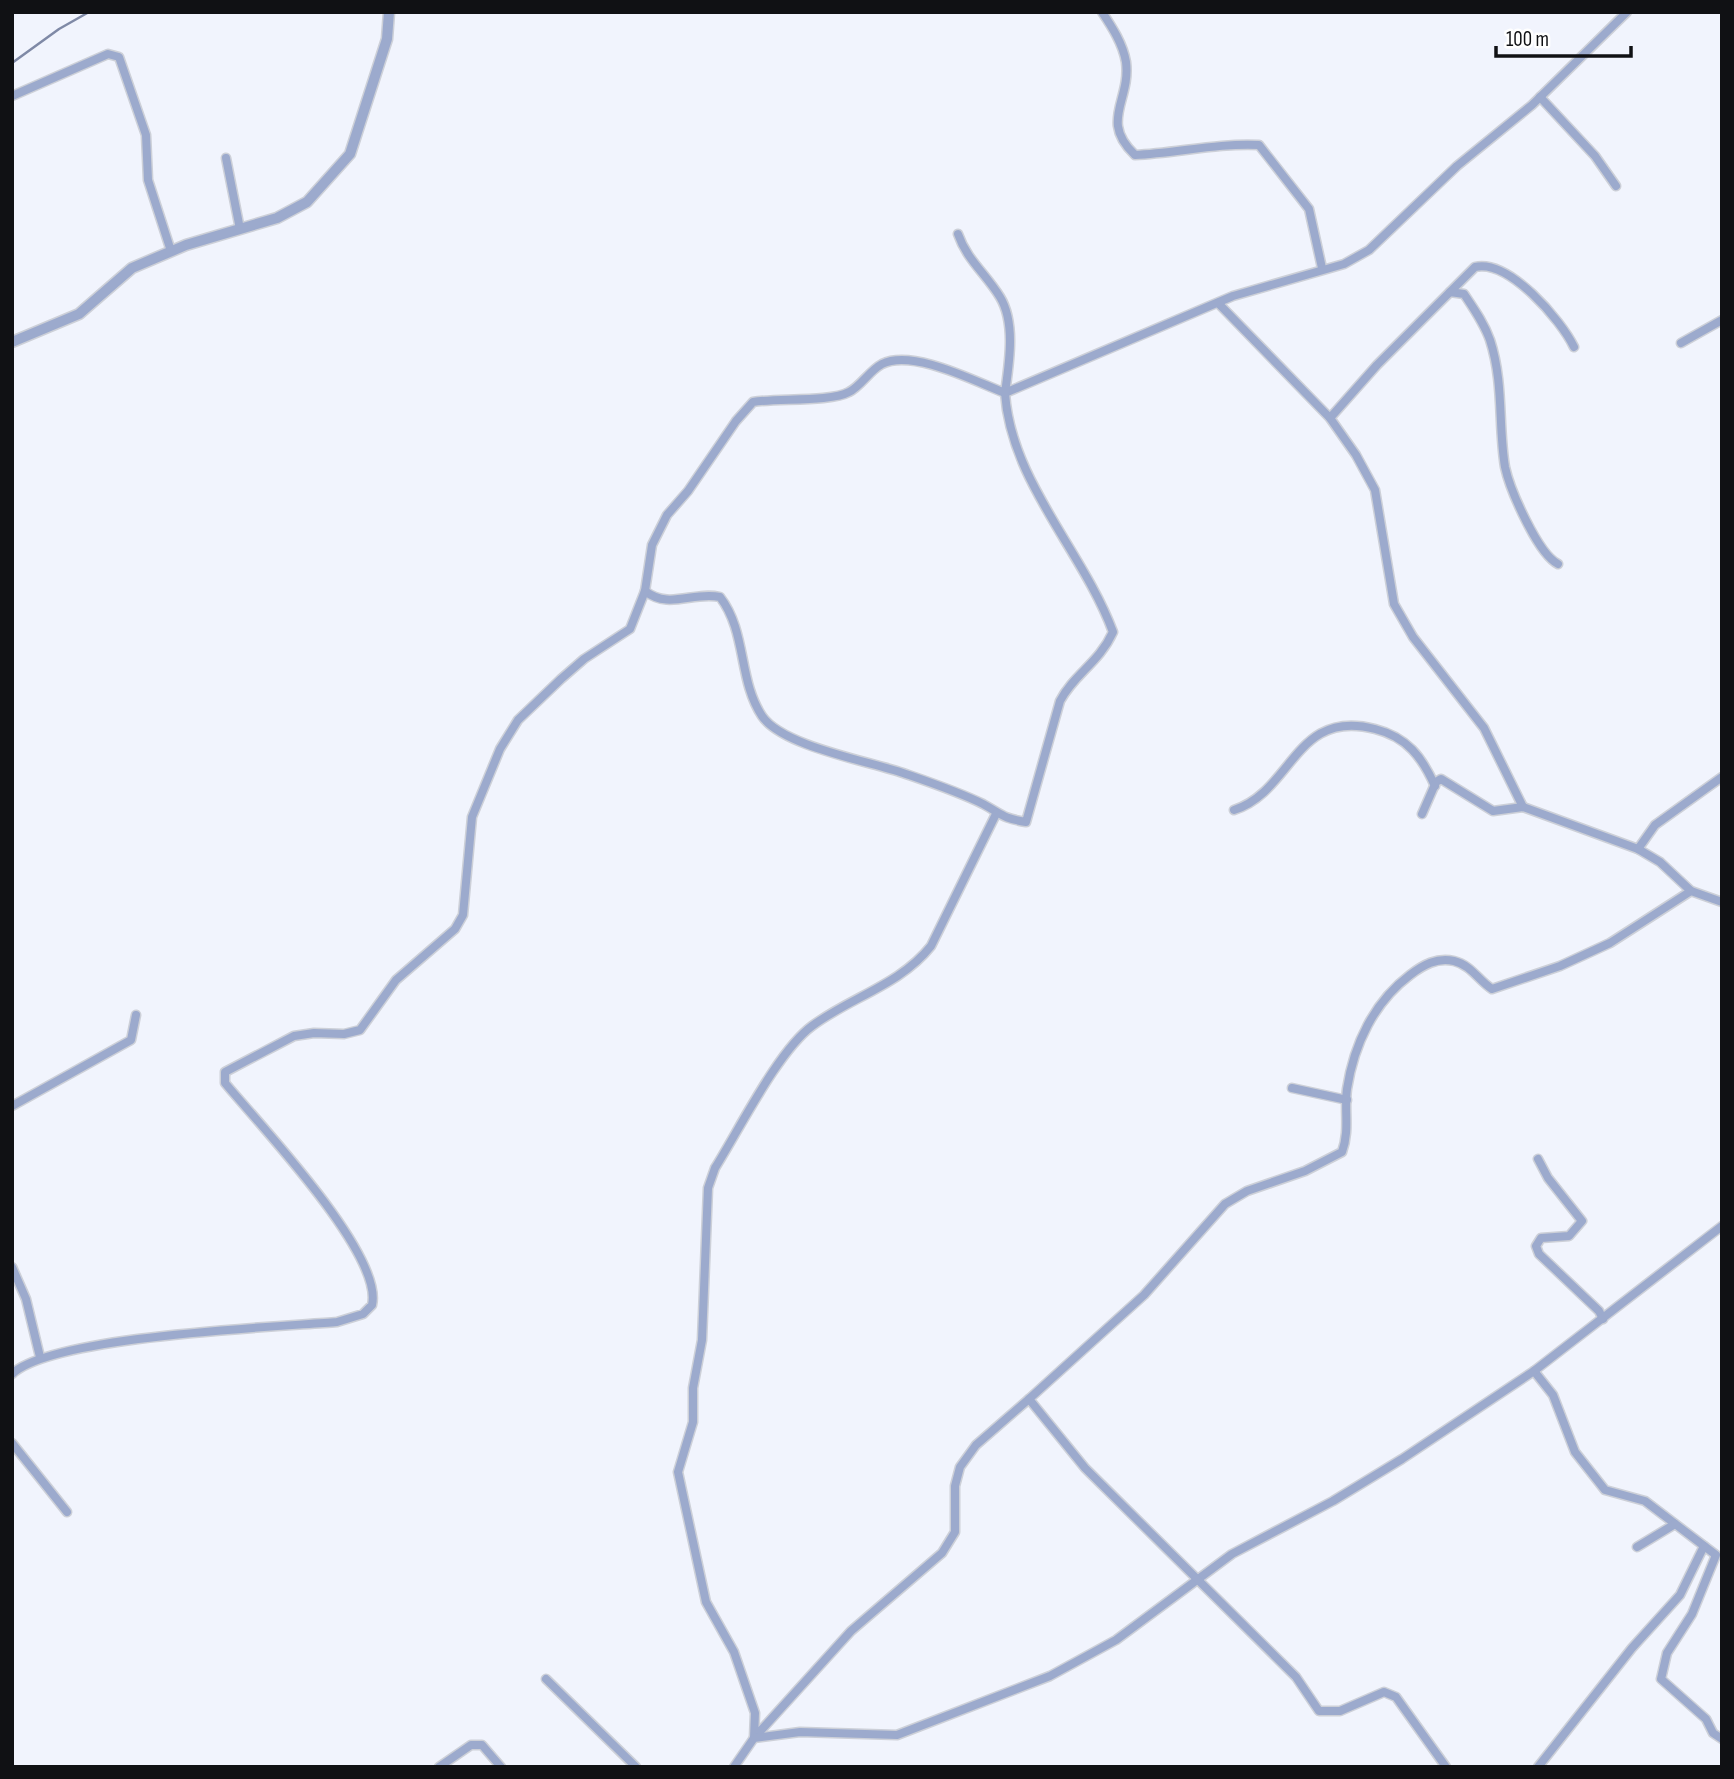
<svg xmlns="http://www.w3.org/2000/svg" width="1734" height="1779" font-family="'Sofia Sans Condensed',sans-serif">
	<style>
		.lines { fill: none; stroke-linecap: round; stroke-linejoin: round }
		.stream { stroke: #7f89a6; stroke-width: 2.5 }
		.minor-casing { stroke: #cdd0d8; stroke-width: 11 }
		.tertiary-casing { stroke: #cdd0d8; stroke-width: 13 }
		.minor { stroke: #9caacd; stroke-width: 8 }
		.tertiary { stroke: #9caacd; stroke-width: 10 }
	</style>
	<rect width="100%" height="100%" fill="#f1f4fd"/>
	<g class="lines">
		<!-- stream -->
		<polyline class="stream" points="12,63 59,29 89,12"/>
		<!-- minor casing -->
		<g class="minor-casing">
			<g id="minor">
				<path d="M 1102,12 C 1112,27 1123,44 1126,62 C 1131,101 1099,121 1135,155 C 1177,153 1217,143 1259,145 L 1309,209 L 1322,268"/>
				<polyline points="12,96 108,54 119,57 146,135 148,180 171,251"/>
				<polyline points="1540,97 1595,156 1616,186"/>
				<polyline points="226,158 240,229"/>
				<path d="M 1450,292 L 1475,267 C 1509,259 1561,320 1574,347"/>
				<polyline points="1218,303 1330,418 1356,455 1375,490 1394,604 1413,637 1484,728 1523,807"/>
				<polyline points="1681,343 1722,320"/>
				<path d="M 1330,418 L 1377,365 L 1450,292 L 1464,294 C 1474,309 1484,323 1490,340 C 1504,383 1498,425 1505,467 C 1510,490 1538,554 1558,564"/>
				<path d="M 645,591 C 669,610 693,591 720,597 C 747,632 738,680 762,716 C 782,746 868,761 903,773 C 929,782 959,792 983,804 C 1003,815 1002,818 1026,822 L 1060,701 C 1074,674 1099,663 1113,632 C 1083,551 1011,482 1005,393 L 1233,296 L 1344,264 L 1369,250 L 1457,166 L 1532,105 L 1627,12"/>
				<path d="M 1234,810 C 1293,791 1295,708 1375,729 C 1407,737 1422,757 1435,786"/>
				<path d="M 996,814 L 931,946 C 900,985 851,997 812,1026 C 778,1051 739,1130 715,1168 L 708,1188 L 702,1340 L 693,1388 L 693,1422 L 678,1472 L 706,1602 L 734,1652 L 755,1713 L 754,1738 L 851,1631 L 942,1553 L 955,1532 L 955,1486 L 960,1467 L 976,1445 L 1029,1399"/>
				<polyline points="1422,814 1436,782 1441,779 1493,811 1523,807 1638,849 1660,862 1691,891 1722,902"/>
				<polyline points="1638,849 1655,825 1722,777"/>
				<polyline points="1292,1088 1347,1100"/>
				<polyline points="12,1106 131,1040 136,1015"/>
				<polyline points="1538,1159 1548,1178 1582,1221 1569,1236 1541,1238 1536,1246 1539,1254 1599,1311 1603,1319"/>
				<polyline points="12,1267 26,1299 40,1357"/>
				<polyline points="1534,1371 1553,1395 1575,1452 1605,1490 1645,1501 1716,1555 1692,1614 1667,1653 1661,1679 1706,1719 1713,1733 1722,1739"/>
				<path d="M 12,1374 C 52,1336 275,1327 337,1322 L 363,1314 L 372,1305 C 384,1255 259,1124 225,1083 L 225,1072 L 294,1036 L 314,1033 L 344,1034 L 360,1030 L 396,980 L 455,929 L 463,915 L 472,817 L 500,749 L 518,720 L 561,679 L 584,659 L 630,629 L 645,591 L 652,545 L 667,515 L 688,491 L 736,421 L 753,402 C 777,398 831,402 849,392 C 861,386 869,371 882,364 C 913,349 974,381 1005,393 C 1009,364 1016,323 1000,297 C 986,274 967,260 958,234"/>
				<polyline points="12,1443 67,1512"/>
				<polyline points="1637,1547 1675,1524"/>
				<polyline points="546,1679 636,1767"/>
				<polyline points="439,1767 471,1745 482,1745 501,1767"/>
				<polyline points="734,1767 754,1738 800,1732 897,1735 1050,1676 1116,1640 1232,1554 1333,1501 1402,1459 1534,1371 1722,1226"/>
				<path d="M 1446,1767 L 1396,1697 L 1384,1692 L 1340,1711 L 1319,1711 L 1296,1677 L 1085,1468 L 1029,1399 L 1144,1295 L 1225,1204 L 1247,1191 L 1305,1171 L 1342,1152 C 1350,1130 1344,1111 1347,1089 C 1354,1044 1374,1002 1410,975 C 1423,965 1437,957 1454,961 C 1471,965 1479,981 1492,989 L 1560,966 L 1610,943 L 1691,891"/>
				<polyline points="1538,1767 1632,1648 1680,1595 1704,1546"/>
			</g>
		</g>
		<!-- tertiary casing -->
		<g class="tertiary-casing">
			<polyline id="tertiary" points="12,342 79,314 132,268 186,245 277,218 307,202 350,154 387,39 389,12"/>
		</g>
		<!-- minor -->
		<use href="#minor" class="minor"/>
		<!-- tertiary -->
		<use href="#tertiary" class="tertiary"/>
	</g>
	<!-- border -->
	<rect width="1734" height="1779" fill="none" stroke="#101114" stroke-width="28"/>
	<!-- scale -->
	<path d="M1496 46v10h135v-10" fill="none" stroke="#101114" stroke-width="3.5"/>
	<text x="1506" y="46" font-size="21" fill="#101114" stroke="#ffffff" stroke-width="5" paint-order="stroke">100 m</text>
</svg>
